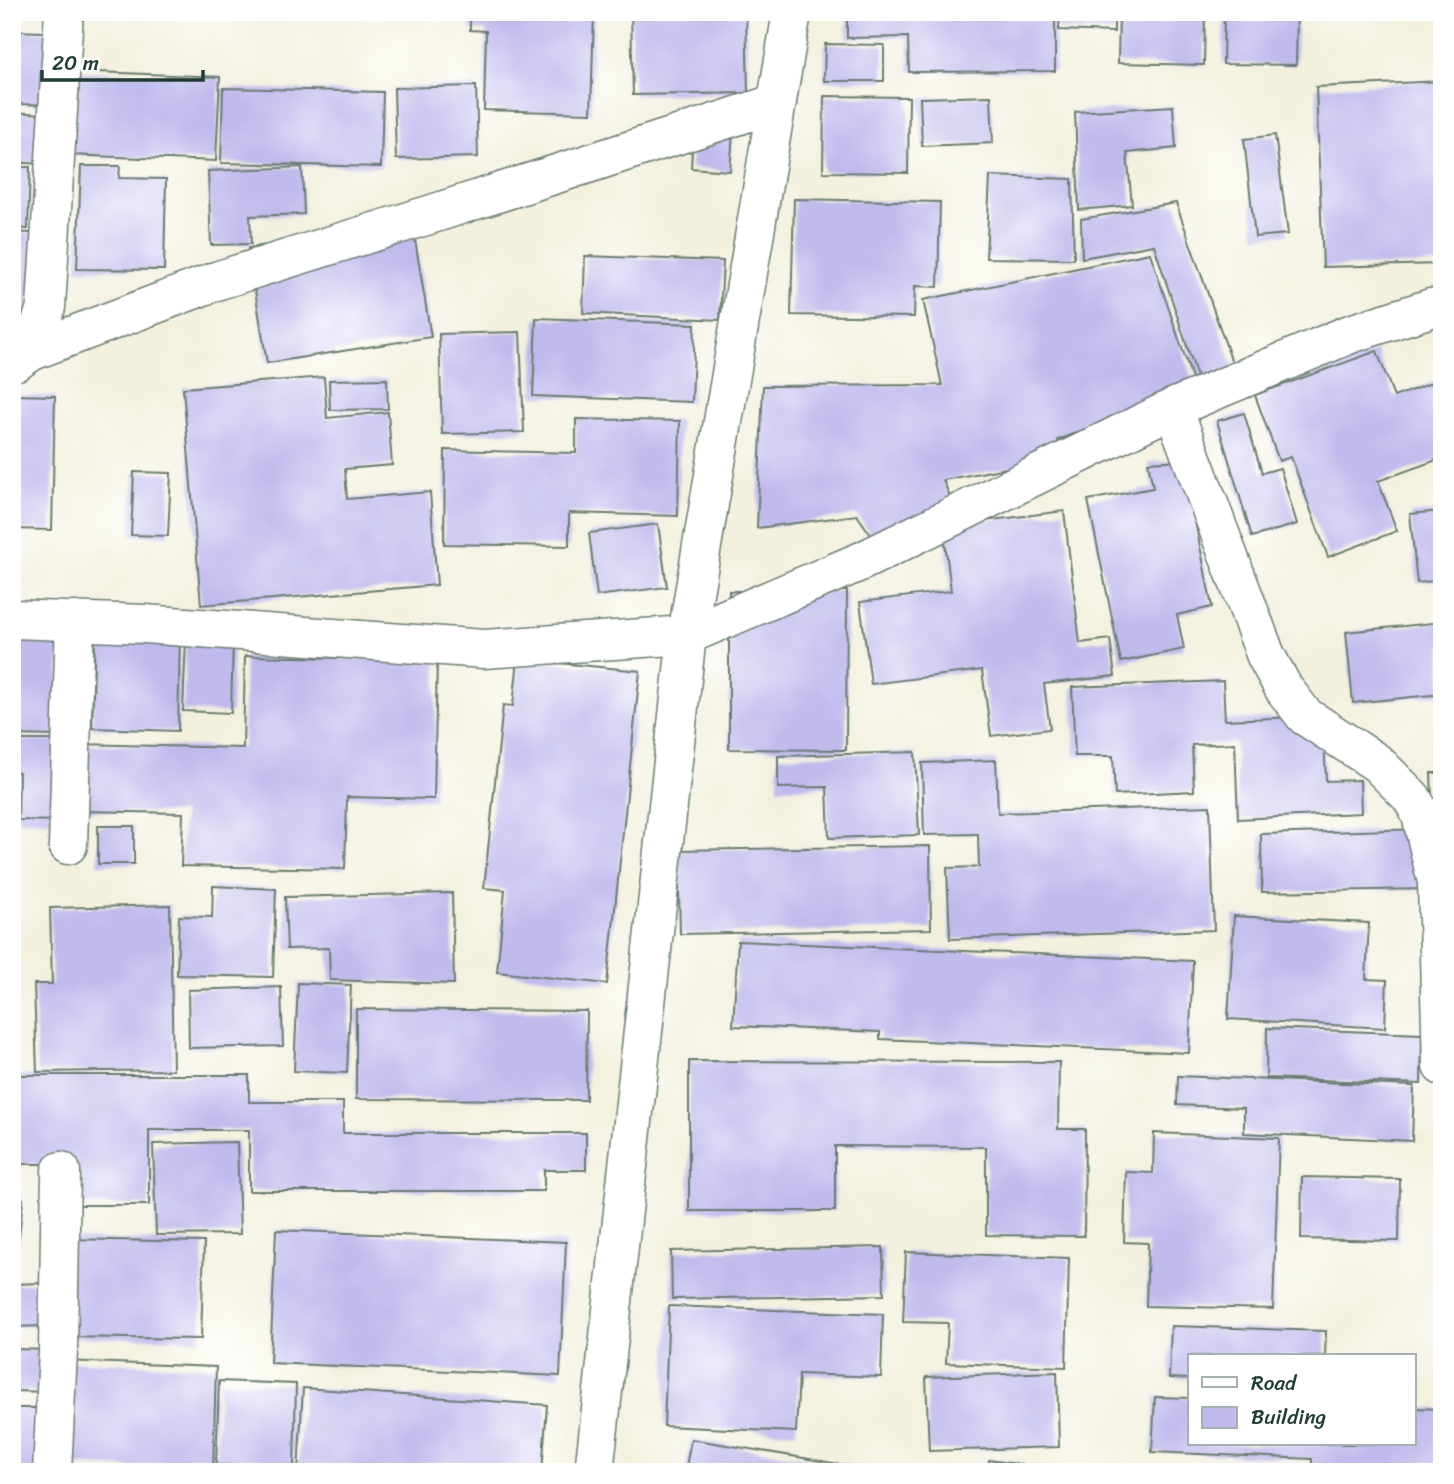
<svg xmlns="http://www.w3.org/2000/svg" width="1454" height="1484" font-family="Sriracha,sans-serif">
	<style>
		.building { fill: #c0baed }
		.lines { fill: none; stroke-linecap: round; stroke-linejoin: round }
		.minor-casing { stroke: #697c6f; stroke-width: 41 }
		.secondary-casing { stroke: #697c6f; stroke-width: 41 }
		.minor { stroke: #fff; stroke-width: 38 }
		.secondary { stroke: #fff; stroke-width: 38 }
	</style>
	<rect width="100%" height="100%" fill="#fff"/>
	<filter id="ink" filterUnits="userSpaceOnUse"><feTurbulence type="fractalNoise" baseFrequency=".0143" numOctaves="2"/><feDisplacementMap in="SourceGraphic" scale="14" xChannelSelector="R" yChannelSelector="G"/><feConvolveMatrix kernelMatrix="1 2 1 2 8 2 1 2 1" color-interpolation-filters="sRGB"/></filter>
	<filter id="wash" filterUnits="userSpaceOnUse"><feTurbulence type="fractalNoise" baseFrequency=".00686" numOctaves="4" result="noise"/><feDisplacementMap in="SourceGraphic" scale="28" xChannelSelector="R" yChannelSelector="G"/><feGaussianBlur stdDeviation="1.57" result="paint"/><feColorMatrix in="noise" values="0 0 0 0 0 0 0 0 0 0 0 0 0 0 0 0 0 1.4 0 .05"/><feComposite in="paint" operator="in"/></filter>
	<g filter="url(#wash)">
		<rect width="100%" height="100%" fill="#f3f0dd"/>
		<g id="blocks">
			<!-- building -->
			<g class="building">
				<polygon points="470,12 594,12 591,113 484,110 486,31 470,30"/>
				<polygon points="631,12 746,12 748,93 633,95"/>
				<polygon points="847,12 1055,12 1055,71 909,72 908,37 847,38"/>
				<polygon points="1060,12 1114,12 1114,32 1059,30"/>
				<polygon points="1119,12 1205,12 1204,65 1118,63"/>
				<polygon points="1224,12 1297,12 1296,65 1223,64"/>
				<polygon points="12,31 72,33 72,71 220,77 216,161 68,155 70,105 12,104"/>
				<polygon points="825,44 884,45 884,81 824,81"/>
				<polygon points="1442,81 1442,264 1323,267 1316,87"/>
				<polygon points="476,86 478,157 396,159 394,88"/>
				<polygon points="223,88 383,92 381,167 221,163"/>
				<polygon points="824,96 909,97 908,173 823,172"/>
				<polygon points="991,96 993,143 922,146 920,98"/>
				<polygon points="1173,106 1176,148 1127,153 1132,205 1079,210 1075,112"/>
				<polygon points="12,112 59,115 55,165 12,162"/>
				<polygon points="693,129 733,132 730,171 691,168"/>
				<polygon points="1275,135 1288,234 1255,237 1244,139"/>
				<polygon points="81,166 120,166 119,178 166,179 164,270 77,269"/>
				<polygon points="12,167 30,167 28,229 12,228"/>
				<polygon points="302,167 304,214 250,216 251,244 211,245 208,171"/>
				<polygon points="990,176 1072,179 1074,259 986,258"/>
				<polygon points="794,199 940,202 938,287 915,286 914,317 791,315"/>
				<polygon points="1176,203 1235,371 1200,386 1154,245 1082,258 1081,219"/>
				<polygon points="412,221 431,337 267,363 248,248"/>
				<polygon points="12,232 50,234 12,360"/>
				<polygon points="1150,253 1195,387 1090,439 1085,429 1058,440 1063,452 1038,462 943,480 951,499 873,538 857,515 757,528 763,386 942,385 923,300"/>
				<polygon points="585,256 723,261 720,320 583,313"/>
				<polygon points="536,318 695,324 692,402 533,396"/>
				<polygon points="520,332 524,432 442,434 439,334"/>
				<polygon points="1377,351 1394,397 1439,380 1442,387 1442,458 1378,481 1397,531 1328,557 1291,457 1279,461 1255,395"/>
				<polygon points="324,377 327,418 388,412 392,465 345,469 347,499 430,492 437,585 201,605 183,388"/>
				<polygon points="387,379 388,409 330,410 329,380"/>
				<polygon points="12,395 55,396 52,530 12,529"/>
				<polygon points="1244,413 1262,473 1280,468 1297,524 1252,537 1217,421"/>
				<polygon points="576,419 680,421 678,516 569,513 569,546 444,544 445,450 576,453"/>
				<polygon points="1183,460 1212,607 1177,615 1184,649 1121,662 1088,500 1153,488 1148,462"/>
				<polygon points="134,472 171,473 168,536 131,535"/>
				<polygon points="1064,511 1080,643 1110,639 1115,676 1044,684 1050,729 991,736 982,670 871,684 860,602 951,591 943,526"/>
				<polygon points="1442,511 1442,580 1417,583 1410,514"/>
				<polygon points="658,524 667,587 597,596 589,533"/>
				<polygon points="729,591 847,591 846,750 729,749"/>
				<polygon points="1442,622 1442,694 1353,703 1346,632"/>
				<polygon points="12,630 60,633 59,736 12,735"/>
				<polygon points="95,631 180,634 178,731 92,728"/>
				<polygon points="186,638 233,640 231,713 183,711"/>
				<polygon points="245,656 437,660 434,799 347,797 345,869 181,866 183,813 77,811 78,744 243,748"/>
				<polygon points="518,659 640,671 607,984 497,972 505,890 484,888 503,705 513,706"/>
				<polygon points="1223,681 1225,720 1323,716 1326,781 1360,780 1361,813 1238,819 1235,743 1192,745 1194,791 1115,795 1113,756 1075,756 1072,687"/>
				<polygon points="12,740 61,740 59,821 18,820 19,772 12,772"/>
				<polygon points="915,752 919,835 829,838 827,787 778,788 778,756"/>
				<polygon points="996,760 998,813 1210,806 1214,930 950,939 947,868 979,867 978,834 924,835 922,763"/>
				<polygon points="1431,773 1442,773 1442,826 1433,827"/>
				<rect x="98" y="826" width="36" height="38"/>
				<polygon points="1423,829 1425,889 1262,892 1261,834"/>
				<polygon points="930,846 931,929 680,934 678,850"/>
				<polygon points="213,886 276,889 273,977 177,975 179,916 212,917"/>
				<polygon points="452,893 454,984 330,980 329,948 287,949 285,897"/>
				<polygon points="170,905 173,1070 37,1072 34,984 52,984 50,908"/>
				<polygon points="1234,916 1369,923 1366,979 1387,980 1385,1028 1228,1019"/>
				<polygon points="738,941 1193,961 1189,1053 880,1039 880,1032 733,1026"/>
				<polygon points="298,983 351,985 347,1073 294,1071"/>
				<polygon points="281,987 283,1046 189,1048 188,990"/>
				<polygon points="356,1009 587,1011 586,1100 356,1099"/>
				<polygon points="1267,1028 1422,1034 1421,1084 1266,1078"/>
				<polygon points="689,1061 1059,1062 1058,1129 1085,1129 1084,1236 986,1235 986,1147 835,1146 835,1211 689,1211"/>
				<polygon points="12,1075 249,1075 249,1102 343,1102 343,1133 586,1133 586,1170 544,1170 544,1191 249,1191 249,1130 149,1130 149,1205 76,1205 76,1164 12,1164"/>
				<polygon points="1178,1076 1414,1086 1412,1141 1244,1133 1244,1108 1177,1105"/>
				<polygon points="1154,1133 1279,1138 1273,1309 1146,1306 1148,1243 1124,1242 1126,1172 1153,1173"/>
				<polygon points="237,1142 240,1234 156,1235 153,1144"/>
				<polygon points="1302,1177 1400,1179 1399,1241 1301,1239"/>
				<polygon points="12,1198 23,1199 18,1246 12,1246"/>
				<polygon points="276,1230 566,1242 560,1376 270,1363"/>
				<polygon points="66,1239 204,1242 201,1339 63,1337"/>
				<polygon points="883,1247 884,1295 672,1299 671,1251"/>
				<polygon points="906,1252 1069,1258 1066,1367 946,1363 948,1323 903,1322"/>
				<polygon points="41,1283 43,1326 12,1327 12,1284"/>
				<polygon points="669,1306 883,1314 881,1377 799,1374 796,1432 664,1426"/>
				<polygon points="1171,1326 1326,1331 1325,1356 1190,1356 1190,1379 1169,1378"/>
				<polygon points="12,1349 50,1350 49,1392 12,1391"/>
				<polygon points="63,1361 216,1367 213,1471 59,1465"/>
				<polygon points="1057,1372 1059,1447 929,1451 926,1377"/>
				<polygon points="219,1381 296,1384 294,1467 216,1465"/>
				<polygon points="303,1388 547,1405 542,1472 298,1472"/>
				<polygon points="1155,1397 1190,1398 1190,1444 1414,1444 1414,1408 1442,1409 1442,1471 1312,1472 1312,1459 1152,1452"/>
				<rect x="14" y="1408" width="30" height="64"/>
				<polygon points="691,1439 875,1470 875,1472 685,1472"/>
				<polygon points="989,1460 1061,1470 1061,1472 987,1472"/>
			</g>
		</g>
	</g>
	<g filter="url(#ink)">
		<use href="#blocks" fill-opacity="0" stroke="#697c6f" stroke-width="2"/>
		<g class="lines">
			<!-- minor casing -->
			<g class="minor-casing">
				<g id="minor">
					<polyline points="32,351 219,280 429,215 777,103"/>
					<polyline points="17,361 32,351 46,307 64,12"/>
					<polyline points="1173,408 1266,656 1284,689 1305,716 1377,763 1412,798 1421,815 1437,882 1442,1066"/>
					<polyline points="12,619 145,624 484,649 687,635 862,561 1173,408 1350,334 1431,308 1442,307"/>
					<polyline points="68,845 75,621"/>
					<polyline points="52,1472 58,1351 61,1171"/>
				</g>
			</g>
			<!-- secondary casing -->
			<g class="secondary-casing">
				<polyline id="secondary" points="594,1472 687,635 792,12"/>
			</g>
			<!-- minor -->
			<use href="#minor" class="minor"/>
			<!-- secondary -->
			<use href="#secondary" class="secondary"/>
		</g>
	</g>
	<!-- margin -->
	<rect width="1454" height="1484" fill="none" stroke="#fff" stroke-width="42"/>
	<!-- legend -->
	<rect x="1188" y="1354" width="228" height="91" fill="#ffffff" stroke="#a5b1ae" stroke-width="2"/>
	<rect x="1202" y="1377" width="35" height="10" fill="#ffffff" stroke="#a5b1ae" stroke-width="2"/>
	<text x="1251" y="1390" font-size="21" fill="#1f3d34">Road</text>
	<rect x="1202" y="1407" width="35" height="21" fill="#c0baed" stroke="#a5b1ae" stroke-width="2"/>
	<text x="1251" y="1424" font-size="21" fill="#1f3d34">Building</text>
	<!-- scale -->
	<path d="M42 70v10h161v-10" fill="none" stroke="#1f3d34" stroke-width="3.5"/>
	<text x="52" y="70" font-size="21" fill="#1f3d34" stroke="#ffffff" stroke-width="5" paint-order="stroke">20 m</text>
</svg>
